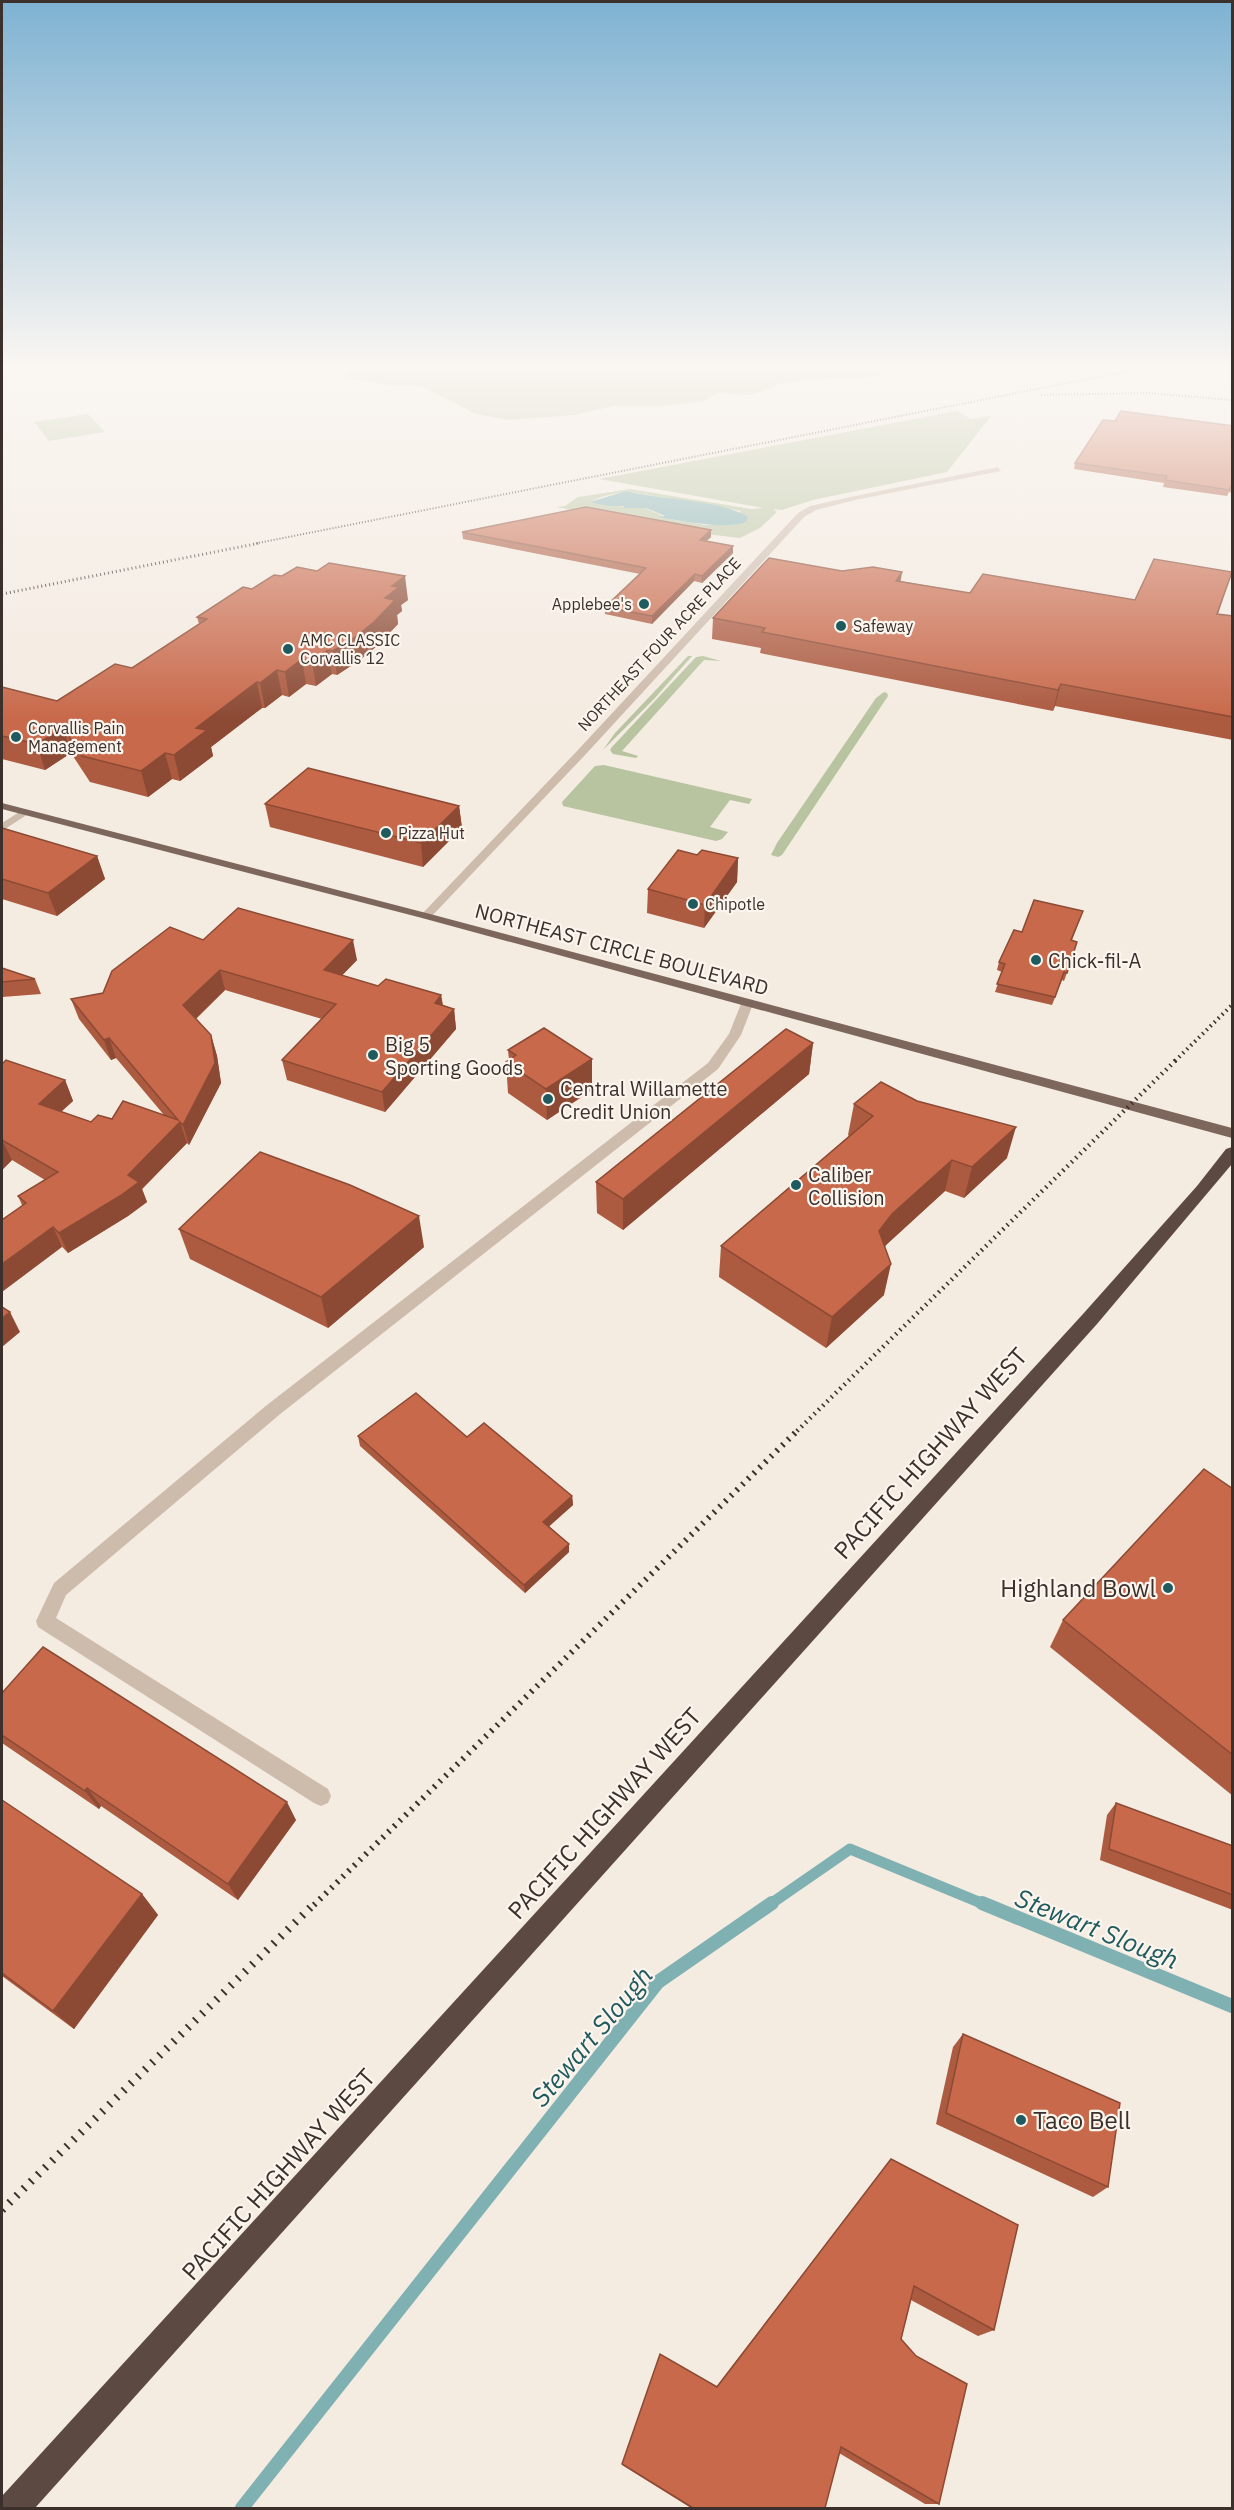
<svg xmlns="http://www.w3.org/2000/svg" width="1234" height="2510" font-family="'IBM Plex Sans',sans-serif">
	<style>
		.green { fill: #b8c4a0; fill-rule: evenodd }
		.water { fill: #7fb0b2 }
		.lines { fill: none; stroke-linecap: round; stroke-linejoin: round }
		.stream-far1 { stroke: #7fb0b2; stroke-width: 11 }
		.stream { stroke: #7fb0b2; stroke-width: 14 }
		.minor { fill: #cdbbac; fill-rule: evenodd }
		.major { fill: #7d675c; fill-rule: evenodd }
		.highway { fill: #5c4a42; fill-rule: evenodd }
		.rail-far5 { stroke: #3b302b; stroke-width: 2; stroke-dasharray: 1 2; stroke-linecap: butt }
		.rail-far4 { stroke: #3b302b; stroke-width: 3; stroke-dasharray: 1 3; stroke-linecap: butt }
		.rail-far3 { stroke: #3b302b; stroke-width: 4; stroke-dasharray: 1.5 4; stroke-linecap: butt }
		.rail-far2 { stroke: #3b302b; stroke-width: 4.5; stroke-dasharray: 1.5 4.5; stroke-linecap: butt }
		.rail-far1 { stroke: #3b302b; stroke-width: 6; stroke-dasharray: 2 6; stroke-linecap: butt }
		.rail { stroke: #3b302b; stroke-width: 8; stroke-dasharray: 2 8; stroke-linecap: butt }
		.wall { fill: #ac5a40 }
		.shaded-wall { fill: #8c4a34 }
		.building { fill: #c8694b; stroke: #8c4a34; stroke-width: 1.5 }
		.poi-dot { fill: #1f5a5e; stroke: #fbf5ee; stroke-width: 2 }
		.labels { text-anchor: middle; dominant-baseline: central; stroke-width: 4.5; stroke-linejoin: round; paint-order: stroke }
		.far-poi-label { font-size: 16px; fill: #3b302b; stroke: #fbf5ee; text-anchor: start }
		.far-street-label { font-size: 16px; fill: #3b302b; stroke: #fbf5ee }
		.street-label { font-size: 20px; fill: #3b302b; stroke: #fbf5ee }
		.poi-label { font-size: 20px; fill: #3b302b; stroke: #fbf5ee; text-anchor: start }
		.near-street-label { font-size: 24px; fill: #3b302b; stroke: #fbf5ee }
		.near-poi-label { font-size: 24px; fill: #3b302b; stroke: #fbf5ee; text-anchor: end }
		.near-water-label { font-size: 26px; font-style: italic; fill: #1f5a5e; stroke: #fbf5ee }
	</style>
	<rect width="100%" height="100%" fill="#f4ebe1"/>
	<!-- green -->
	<g class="green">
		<polygon points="355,366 898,366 893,372 876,377 816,379 783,383 751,395 717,393 704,401 661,406 614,406 574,415 509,420 476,414 421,386 396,386 346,378 347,373"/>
		<path d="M 957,411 L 971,419 L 991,416 L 947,472 L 813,500 L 782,510 L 773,509 L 777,512 L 760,528 L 740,538 L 706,534 L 556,507 L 565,506 L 578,497 L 630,489 L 751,509 L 764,508 L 599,479 ZM 626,491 L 741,511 L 733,525 L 705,525 L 669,519 L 645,508 L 622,508 L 626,507 L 590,502 L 601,497 Z"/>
		<polygon points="88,414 105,432 49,441 34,422"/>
		<polygon points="688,656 692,656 655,698 603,750 615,733"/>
		<polygon points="703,656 721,661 704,660 622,751 638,756 636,758 613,754 610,750 612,747 696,657"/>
		<polygon points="884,692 887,693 888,696 782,855 778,857 771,855 777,843 876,698"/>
		<polygon points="604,765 752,799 749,804 730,800 710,827 728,832 722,839 716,841 563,806 562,802 595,766"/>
	</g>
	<!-- water -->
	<path class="water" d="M 626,491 C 662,500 722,500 748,517 L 746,522 C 725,530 681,521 659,517 L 665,516 L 646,508 L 622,508 L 625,506 L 608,506 L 590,502 Z"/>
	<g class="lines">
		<!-- stream-far1 -->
		<polyline class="stream-far1" points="769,1905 850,1849 986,1905"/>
		<!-- stream -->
		<g class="stream">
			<polyline points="982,1903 1232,2006"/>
			<polyline points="242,2508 658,1982 772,1903"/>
		</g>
		<!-- minor -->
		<g class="minor">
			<polygon points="998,467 1001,471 855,500 816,510 804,517 585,755 430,918 422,918 422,914 577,751 798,513 810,506 855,496"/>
			<polygon points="24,809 29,812 28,814 2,831 2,823"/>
			<polygon points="747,1000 753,1004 741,1035 718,1069 279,1415 66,1595 56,1618 328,1789 331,1796 328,1803 321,1806 314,1803 38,1627 36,1621 54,1583 267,1405 708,1063 729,1034 741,1004"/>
		</g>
		<!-- major -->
		<polygon class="major" points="2,803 430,914 1232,1128 1232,1138 422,918 2,809"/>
		<!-- highway -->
		<polygon class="highway" points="1232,1147 1232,1164 1097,1324 35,2508 2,2508 2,2496 1083,1314 1197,1186 1226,1149"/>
		<!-- rail-far5 -->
		<g class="rail-far5">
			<polyline points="1041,395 1148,393 1232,400"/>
			<polyline points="253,544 1153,366"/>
		</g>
		<!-- rail-far4 -->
		<polyline class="rail-far4" points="2,594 260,543"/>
		<!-- rail-far3 -->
		<polyline class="rail-far3" points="1175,1061 1232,1005"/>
		<!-- rail-far2 -->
		<polyline class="rail-far2" points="797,1431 1177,1059"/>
		<!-- rail-far1 -->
		<polyline class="rail-far1" points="314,1905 799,1429"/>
		<!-- rail -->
		<polyline class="rail" points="2,2210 315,1903"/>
	</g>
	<!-- wall -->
	<g class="wall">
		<polygon points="1115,421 1233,426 1233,493 1229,492 1227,496 1163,487 1164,483 1074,469 1075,463"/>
		<polygon points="462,532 711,537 706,541 733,553 702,583 694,581 652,624 605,614 605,607 640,574 463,539"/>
		<polygon points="901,581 970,593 1135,600 1225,592 1218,614 1233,616 1233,740 1055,706 1053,711 760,653 761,648 712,639 713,618"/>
		<polygon points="252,589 408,600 401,605 402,611 397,615 398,624 377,646 357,662 337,675 332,674 316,686 306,684 289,697 282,695 265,708 262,708 211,747 213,756 180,781 172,779 148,797 90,782 71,753 45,770 2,759 2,687 57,701 132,668 199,624 197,617"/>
		<polygon points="265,804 459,806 462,828 423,867 270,827"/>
		<polygon points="2,828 97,856 105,879 57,916 2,899"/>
		<polygon points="697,855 738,858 737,882 704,928 647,913 648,889"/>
		<polygon points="1083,911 1072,940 1075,950 1064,981 1062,980 1052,1005 995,992 1002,972 997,970 999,962 1022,932"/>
		<polygon points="203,940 357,960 342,975 378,986 441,995 443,1005 454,1009 456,1029 385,1112 287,1080 282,1060 322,1019 225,990 196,1019 211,1035 217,1056 221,1083 189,1145 187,1143 142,1189 147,1202 128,1216 68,1253 22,1205 18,1196 45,1180 12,1160 2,1170 2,1064 65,1080 73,1101 61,1112 91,1122 112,1119 164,1115 116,1058 111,1060 79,1019 71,999 103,993"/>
		<polygon points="2,968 35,979 41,994 2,997"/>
		<polygon points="813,1043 809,1074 623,1230 597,1213 596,1182"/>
		<polygon points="508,1050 592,1059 592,1090 547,1120 508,1093 506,1062 509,1060"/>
		<polygon points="854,1104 1007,1158 964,1198 945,1191 886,1245 885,1247 884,1295 826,1348 719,1277 721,1246 849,1136 848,1135"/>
		<polygon points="179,1229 424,1247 328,1328 190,1259"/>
		<polygon points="358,1436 467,1437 572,1496 573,1505 549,1526 569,1544 569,1552 525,1593 360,1446"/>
		<polygon points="1233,1489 1233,1796 1050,1647 1063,1620"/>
		<polygon points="2,1693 296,1820 238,1900 101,1806 99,1809 2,1743"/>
		<polygon points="2,1800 142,1894 158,1915 74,2029 2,1976"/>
		<polygon points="1116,1803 1233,1846 1233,1910 1100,1860 1107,1815"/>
		<polygon points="963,2034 1108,2187 1093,2197 936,2124 953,2047"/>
		<polygon points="891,2159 994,2330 978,2336 911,2300 901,2339 939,2504 925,2504 839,2453 825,2508 691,2508 622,2465 622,2464 716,2387"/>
	</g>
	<!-- shaded-wall -->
	<g class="shaded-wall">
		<polygon points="711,530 711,537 700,547 700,540"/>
		<polygon points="733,546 733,553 702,583 702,576"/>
		<polygon points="902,572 899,593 896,581"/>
		<polygon points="695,574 694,581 652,624 652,616"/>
		<polygon points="405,576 408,600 401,605 402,611 397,615 398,624 377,646 357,662 337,675 333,651 385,598 392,586"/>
		<polygon points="328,650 332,674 316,686 312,662"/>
		<polygon points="302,659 306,684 289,697 285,672"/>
		<polygon points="277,670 282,695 265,708 260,683"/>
		<polygon points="257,682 262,708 211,747 213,756 180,781 174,755 196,728"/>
		<polygon points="1061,684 1055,706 1053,711 1058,690"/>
		<polygon points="63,728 71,753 45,770 37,744"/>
		<polygon points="165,753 172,779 148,797 141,771"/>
		<polygon points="459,806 462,828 423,867 421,843"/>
		<polygon points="97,856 105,879 57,916 48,893"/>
		<polygon points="738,858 737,882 704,928 705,905"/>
		<polygon points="353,940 357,960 328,990 324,970"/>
		<polygon points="220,970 225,990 189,1025 183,1005"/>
		<polygon points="441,995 444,1015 435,1003"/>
		<polygon points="454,1009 456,1029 385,1112 382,1092"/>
		<polygon points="211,1035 217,1056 221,1083 189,1145 183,1125"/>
		<polygon points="109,1038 116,1058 111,1060 104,1040"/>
		<polygon points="813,1043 809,1074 623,1230 623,1199"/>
		<polygon points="592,1059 592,1090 547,1120 546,1089"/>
		<polygon points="65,1080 73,1101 47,1124 39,1104"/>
		<polygon points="180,1122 187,1143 142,1189 147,1202 128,1216 68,1253 59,1233 128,1175"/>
		<polygon points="1016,1127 1007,1158 964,1198 972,1167"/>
		<polygon points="2,1140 12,1160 2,1170"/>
		<polygon points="952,1160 945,1191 886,1245 873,1262 879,1231 892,1214"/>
		<polygon points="419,1216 424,1247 328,1328 321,1297"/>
		<polygon points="53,1227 62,1247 2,1292 2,1264"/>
		<polygon points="891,1264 884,1295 826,1348 832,1317"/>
		<polygon points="10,1312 20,1332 2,1347 2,1318"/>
		<polygon points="572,1496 573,1505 544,1531 543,1522"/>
		<polygon points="569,1544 569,1552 525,1593 524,1585"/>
		<polygon points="87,1788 101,1806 99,1809 85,1791"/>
		<polygon points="287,1802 296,1820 238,1900 228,1884"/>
		<polygon points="142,1894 158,1915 74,2029 53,2011"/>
	</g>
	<!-- building -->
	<g class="building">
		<polygon points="1121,411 1233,426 1233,486 1231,486 1229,490 1165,480 1167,476 1075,463 1103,420 1115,421"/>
		<polygon points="586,507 711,530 700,540 733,546 702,576 695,574 652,616 605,607 646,568 462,532"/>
		<polygon points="769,558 842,571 873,567 902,572 896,581 970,593 983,574 1135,600 1154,559 1232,572 1217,614 1233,616 1233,717 1061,684 1058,690 762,632 765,628 713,618"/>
		<polygon points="329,563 405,576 392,586 399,587 385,598 395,600 374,622 354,638 333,651 328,650 312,662 302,659 285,672 277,670 260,683 257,682 196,728 207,730 174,755 165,753 141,771 82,756 63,728 37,744 2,736 2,687 57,701 115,664 132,668 207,619 197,617 243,587 252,589 274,575 282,576 297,567 317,571"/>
		<polygon points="308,768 459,806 421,843 265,804"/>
		<polygon points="2,828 97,856 48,893 2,879"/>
		<polygon points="678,850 697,855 702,850 738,858 705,905 648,889"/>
		<polygon points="1034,900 1083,911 1071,940 1077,942 1067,973 1064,972 1055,997 997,984 1005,964 999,962 1014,930 1022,932"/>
		<polygon points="238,908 353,940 324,970 378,986 386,979 441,995 435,1003 454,1009 382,1092 282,1060 336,1004 220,970 183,1005 211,1035 215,1063 183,1125 180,1122 128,1175 139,1182 120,1196 59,1233 53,1227 2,1264 2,1220 26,1203 18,1196 58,1172 2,1140 2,1141 2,1064 6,1060 65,1080 39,1104 91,1122 98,1115 112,1119 123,1101 178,1120 109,1038 104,1040 71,999 103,993 112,971 170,927 203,940"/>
		<polygon points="2,968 35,979 2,982"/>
		<polygon points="544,1028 592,1059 546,1089 506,1062 516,1055 508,1050"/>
		<polygon points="786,1029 813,1043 623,1199 596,1182"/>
		<polygon points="881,1082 917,1101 1016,1127 972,1167 952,1160 892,1214 879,1231 891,1264 832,1317 721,1246 873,1116 854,1104"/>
		<polygon points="260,1152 350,1185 419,1216 321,1297 179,1229"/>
		<polygon points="2,1307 10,1312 2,1318"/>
		<polygon points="416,1393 467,1437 484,1423 572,1496 543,1522 569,1544 524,1585 358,1436"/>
		<polygon points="1204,1469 1233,1489 1233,1755 1063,1620"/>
		<polygon points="43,1647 287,1802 228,1884 87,1788 85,1791 2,1735 2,1693"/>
		<polygon points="2,1800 142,1894 53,2011 2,1973"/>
		<polygon points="1116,1803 1233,1846 1233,1895 1109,1849"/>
		<polygon points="963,2034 1120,2103 1108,2187 946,2113"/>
		<polygon points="891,2159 1018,2225 994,2330 914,2286 901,2339 916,2356 967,2384 939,2504 841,2447 825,2508 693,2508 622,2464 660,2354 717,2387"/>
	</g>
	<!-- sky -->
	<linearGradient id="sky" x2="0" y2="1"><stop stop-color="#7eb2d2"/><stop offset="0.51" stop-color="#faf6f2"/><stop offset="1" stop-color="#faf6f2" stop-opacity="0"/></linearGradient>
	<rect width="1234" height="718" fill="url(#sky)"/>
	<!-- markers -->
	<g class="poi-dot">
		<circle cx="644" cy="604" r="6"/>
		<circle cx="841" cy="626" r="6"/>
		<circle cx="288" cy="649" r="6"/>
		<circle cx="16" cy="737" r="6"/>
		<circle cx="386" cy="833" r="6"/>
		<circle cx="693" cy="904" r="6"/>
		<circle cx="1036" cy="960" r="6"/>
		<circle cx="373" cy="1055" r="6"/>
		<circle cx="548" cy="1099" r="6"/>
		<circle cx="796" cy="1185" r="6"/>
		<circle cx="1168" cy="1588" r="6"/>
		<circle cx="1021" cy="2120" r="6"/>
	</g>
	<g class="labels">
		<!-- far-poi labels -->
		<g class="far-poi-label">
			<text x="632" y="604" text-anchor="end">Applebee's</text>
			<text x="853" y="626">Safeway</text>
			<text x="300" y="640">AMC CLASSIC<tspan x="300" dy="18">Corvallis 12</tspan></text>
			<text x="28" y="728">Corvallis Pain<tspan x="28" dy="18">Management</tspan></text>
			<text x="398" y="833">Pizza Hut</text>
			<text x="705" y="904">Chipotle</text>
		</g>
		<!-- far-street labels -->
		<g class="far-street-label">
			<text transform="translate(659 644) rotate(-47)">NORTHEAST FOUR ACRE PLACE</text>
		</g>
		<!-- street labels -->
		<g class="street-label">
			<text transform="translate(622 949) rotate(15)">NORTHEAST CIRCLE BOULEVARD</text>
		</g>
		<!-- poi labels -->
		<g class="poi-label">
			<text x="1048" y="960">Chick-fil-A</text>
			<text x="385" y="1044">Big 5<tspan x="385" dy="23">Sporting Goods</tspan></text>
			<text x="560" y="1088">Central Willamette<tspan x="560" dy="23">Credit Union</tspan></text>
			<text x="808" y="1174">Caliber<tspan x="808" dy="23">Collision</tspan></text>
		</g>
		<!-- near-street labels -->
		<g class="near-street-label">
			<text transform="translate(930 1453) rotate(-48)">PACIFIC HIGHWAY WEST</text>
			<text transform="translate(604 1813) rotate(-48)">PACIFIC HIGHWAY WEST</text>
			<text transform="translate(278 2174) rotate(-48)">PACIFIC HIGHWAY WEST</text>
		</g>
		<!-- near-poi labels -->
		<g class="near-poi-label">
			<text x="1156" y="1588">Highland Bowl</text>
			<text x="1033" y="2120" text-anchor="start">Taco Bell</text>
		</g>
		<!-- near-water labels -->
		<g class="near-water-label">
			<text transform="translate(1097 1928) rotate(22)">Stewart Slough</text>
			<text transform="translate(591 2036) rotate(-50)">Stewart Slough</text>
		</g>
	</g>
	<!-- border -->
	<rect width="1234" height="2510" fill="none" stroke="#3b302b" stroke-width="6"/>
</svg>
